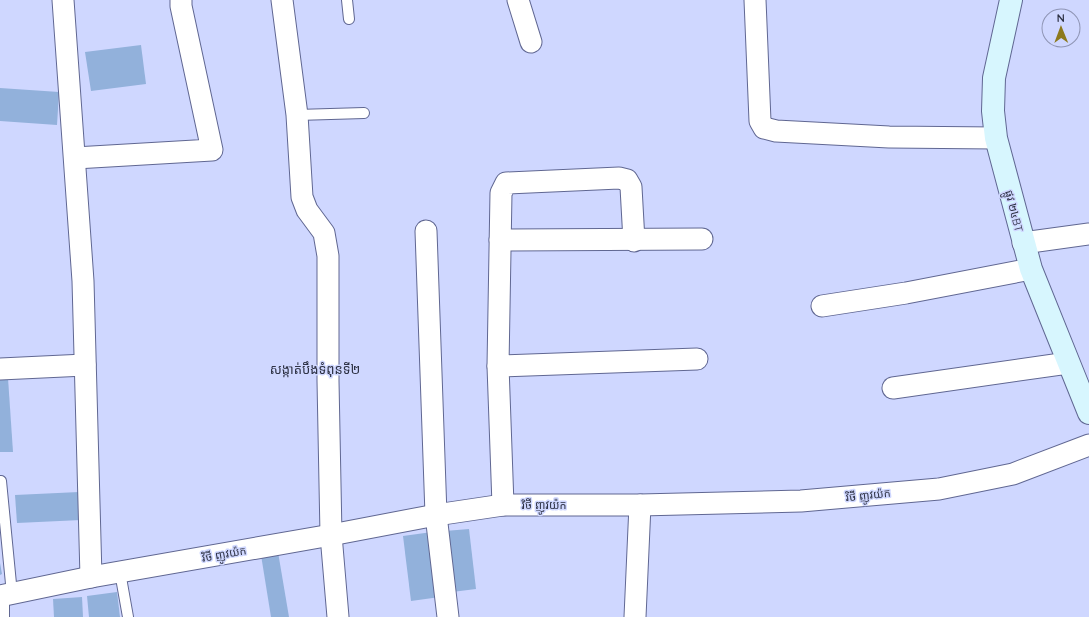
<svg xmlns="http://www.w3.org/2000/svg" width="1089" height="617" font-family="Quicksand,'Noto Sans Khmer',sans-serif">
	<style>
		.building { fill: #92b1db }
		.lines { fill: none; stroke-linecap: round; stroke-linejoin: round }
		.lane-casing { stroke: #606792; stroke-width: 12 }
		.street-casing { stroke: #606792; stroke-width: 23 }
		.secondary-casing { stroke: #606792; stroke-width: 24 }
		.lane { stroke: #fff; stroke-width: 10 }
		.street { stroke: #fff; stroke-width: 21 }
		.secondary { stroke: #d7f6fe; stroke-width: 22 }
		.labels { text-anchor: middle; dominant-baseline: central; stroke-width: 3; stroke-linejoin: round; paint-order: stroke }
		.street-label { font-size: 11px; fill: #2e3245; stroke: #cfd7ff }
		.quarter-label { font-size: 13px; fill: #2e3245; stroke: #cfd7ff }
	</style>
	<rect width="100%" height="100%" fill="#cfd7ff"/>
	<!-- building -->
	<g class="building">
		<polygon points="141,45 146,84 91,91 85,52"/>
		<polygon points="0,88 59,92 57,125 0,121"/>
		<polygon points="0,378 8,378 13,452 0,452"/>
		<polygon points="79,492 81,520 17,523 15,495"/>
		<polygon points="469,529 476,589 452,592 445,531"/>
		<polygon points="432,532 440,597 411,601 403,536"/>
		<polygon points="278,552 289,617 271,617 261,555"/>
		<polygon points="0,563 2,574 0,575"/>
		<polygon points="117,592 120,617 89,617 87,596"/>
		<polygon points="82,597 83,617 54,617 53,599"/>
	</g>
	<g class="lines">
		<!-- lane casing -->
		<g class="lane-casing">
			<g id="lane">
				<polyline points="347,0 349,19"/>
				<polyline points="297,115 364,113"/>
				<polyline points="1,481 12,594"/>
				<polyline points="120,572 128,617"/>
				<polyline points="4,617 4,596"/>
			</g>
		</g>
		<!-- street casing -->
		<g class="street-casing">
			<g id="street">
				<polyline points="63,0 83,281 91,577"/>
				<polyline points="282,0 297,115 302,197 307,210 324,233 328,256 328,381 331,535 338,617"/>
				<polyline points="518,0 531,42"/>
				<polyline points="755,0 760,121 764,128 776,131 889,137 996,138"/>
				<polyline points="75,158 212,150 181,6 181,0"/>
				<polyline points="426,231 436,515 448,617"/>
				<polyline points="500,240 702,239"/>
				<polyline points="1023,243 1089,234"/>
				<polyline points="822,306 906,293 1031,269"/>
				<polyline points="498,366 697,359"/>
				<polyline points="0,369 85,365"/>
				<polyline points="893,388 1068,363"/>
				<polyline points="503,505 498,366 501,193 506,183 619,178 627,180 631,187 634,241"/>
				<polyline points="0,596 91,577 331,535 436,515 503,505 640,505 801,501 939,489 1013,474 1089,445"/>
				<polyline points="635,617 640,505"/>
			</g>
		</g>
		<!-- secondary casing -->
		<g class="secondary-casing">
			<polyline id="secondary" points="1011,0 994,78 993,111 996,138 1031,269 1089,413"/>
		</g>
		<!-- lane -->
		<use href="#lane" class="lane"/>
		<!-- street -->
		<use href="#street" class="street"/>
		<!-- secondary -->
		<use href="#secondary" class="secondary"/>
	</g>
	<g class="labels">
		<!-- street labels -->
		<g class="street-label">
			<text transform="translate(1014 211) rotate(76)">ផ្លូវ ២៤BT</text>
			<text transform="translate(868 495) rotate(-6)">វិថី ញូវយ៉ក</text>
			<text x="544" y="505">វិថី ញូវយ៉ក</text>
			<text transform="translate(224 554) rotate(-10)">វិថី ញូវយ៉ក</text>
		</g>
		<!-- quarter labels -->
		<g class="quarter-label">
			<text x="315" y="369">សង្កាត់បឹងទំពុនទី២</text>
		</g>
	</g>
	<!-- north arrow -->
	<g transform="translate(1061 28) rotate(359)"><circle r="19" fill="#cfd7ff" stroke="#8f95b5"/>
	<path d="M0-3L7 15L0 10L-7 15Z" fill="#8c791d"/>
	<text y="-6" font-size="11" font-weight="bold" text-anchor="middle" fill="#2e3245">N</text>
	</g>
</svg>
